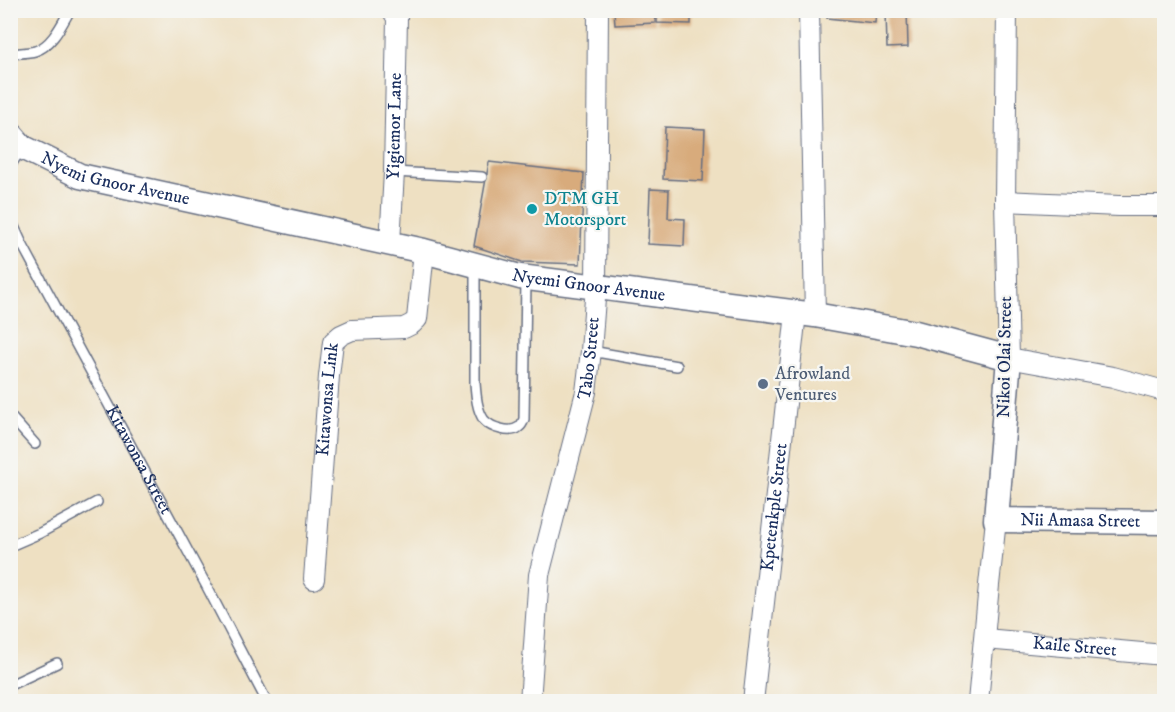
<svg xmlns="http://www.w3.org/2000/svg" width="1175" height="712" font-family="'IM FELL DW Pica',serif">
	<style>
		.building { fill: #d8ab7c }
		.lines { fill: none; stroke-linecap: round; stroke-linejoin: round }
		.service-casing { stroke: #656d81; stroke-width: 12 }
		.minor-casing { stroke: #656d81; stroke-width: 22 }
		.tertiary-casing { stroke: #656d81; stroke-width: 27 }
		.service { stroke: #fff; stroke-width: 9 }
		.minor { stroke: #fff; stroke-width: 20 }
		.tertiary { stroke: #fff; stroke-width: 24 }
		.culture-dot { fill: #0f9aa8; stroke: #f6f6f2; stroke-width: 2 }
		.service-dot { fill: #5c6f8a; stroke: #f6f6f2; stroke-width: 2 }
		.labels { text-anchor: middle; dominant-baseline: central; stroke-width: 4.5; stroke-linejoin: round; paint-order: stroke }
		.street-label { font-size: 18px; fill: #1b2f5e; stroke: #f6f6f2 }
		.culture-label { font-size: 18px; fill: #0d838f; stroke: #f6f6f2; text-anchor: start }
		.service-label { font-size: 18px; fill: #4e5e75; stroke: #f6f6f2; text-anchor: start }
	</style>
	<rect width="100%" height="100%" fill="#f6f6f2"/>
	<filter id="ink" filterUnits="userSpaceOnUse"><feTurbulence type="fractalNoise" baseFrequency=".0167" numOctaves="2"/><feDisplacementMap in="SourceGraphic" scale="12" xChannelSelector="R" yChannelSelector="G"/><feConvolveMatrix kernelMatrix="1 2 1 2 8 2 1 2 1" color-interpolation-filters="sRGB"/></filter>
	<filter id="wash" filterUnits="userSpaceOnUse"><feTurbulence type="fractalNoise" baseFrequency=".008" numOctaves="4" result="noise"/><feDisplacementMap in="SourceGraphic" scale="24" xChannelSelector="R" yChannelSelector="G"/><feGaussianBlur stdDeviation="1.35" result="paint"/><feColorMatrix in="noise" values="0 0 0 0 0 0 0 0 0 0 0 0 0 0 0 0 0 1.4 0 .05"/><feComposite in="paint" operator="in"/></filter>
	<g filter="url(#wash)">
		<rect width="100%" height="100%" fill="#eee0c2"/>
		<g id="blocks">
			<!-- building -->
			<g class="building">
				<polygon points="614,10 654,10 655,23 615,25"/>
				<polygon points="657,10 691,10 691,24 657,23"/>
				<polygon points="828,10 876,10 875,23 827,18"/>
				<polygon points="886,10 907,10 908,47 887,48"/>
				<polygon points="907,10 933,10 933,16 907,12"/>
				<polygon points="665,127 705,129 703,181 663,179"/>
				<polygon points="489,162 584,173 580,264 522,262 474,246"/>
				<polygon points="650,189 669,190 668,218 685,219 684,246 648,244"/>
			</g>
		</g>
	</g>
	<g filter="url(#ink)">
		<use href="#blocks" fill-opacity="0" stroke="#656d81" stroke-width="1.5"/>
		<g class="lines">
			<!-- service casing -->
			<g class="service-casing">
				<g id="service">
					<path d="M 10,54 C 18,53 28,53 35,51 C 52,46 62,24 70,10"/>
					<polyline points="10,166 22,148"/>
					<polyline points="394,172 482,177"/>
					<path id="s1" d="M 10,218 L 22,244 L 205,583 L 267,702"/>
					<path d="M 475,267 L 475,383 C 476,396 477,410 484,420 C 491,428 511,434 519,427 C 522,425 523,422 524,419 L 526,279"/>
					<polyline points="591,351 677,366"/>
					<polyline points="10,416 35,444"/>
					<polyline points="10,546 40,533 97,502"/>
					<polyline points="10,685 57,663"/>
				</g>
			</g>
			<!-- minor casing -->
			<g class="minor-casing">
				<g id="minor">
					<polyline points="809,10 815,315"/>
					<polyline points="1007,10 1005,201 1009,358 1113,377 1164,391"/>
					<polyline points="1005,201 1119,206 1164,206"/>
					<path id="s2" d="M 390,243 L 394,172 L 397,18 L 392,10"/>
					<path id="s3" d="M 314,579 L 329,376 L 333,342 L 341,335 L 352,330 L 404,328 L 412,324 L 417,319 L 424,251"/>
					<path id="s4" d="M 985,639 L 1164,655"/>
					<path id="s5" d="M 530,702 L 539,575 L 586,392 L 591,351 L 596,286 L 598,10"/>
					<path id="s6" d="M 753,702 L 796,313"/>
					<polyline points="978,702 989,585 996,520"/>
				</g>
			</g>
			<!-- tertiary casing -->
			<g class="tertiary-casing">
				<g id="tertiary">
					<path id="s7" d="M 10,133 L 22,147 L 80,176 L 424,251 L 520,277 L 815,315 L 916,333 L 1009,358 L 996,520 L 1164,522"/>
				</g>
			</g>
			<!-- service -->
			<use href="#service" class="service"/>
			<!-- minor -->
			<use href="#minor" class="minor"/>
			<!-- tertiary -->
			<use href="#tertiary" class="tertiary"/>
		</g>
	</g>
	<!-- markers -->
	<circle class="culture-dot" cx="532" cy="209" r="6"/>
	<circle class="service-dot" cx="763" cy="384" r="6"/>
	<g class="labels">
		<!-- street labels -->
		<g class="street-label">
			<text stroke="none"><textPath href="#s2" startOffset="117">Yigiemor Lane</textPath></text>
			<text stroke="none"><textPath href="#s7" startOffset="118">Nyemi Gnoor Avenue</textPath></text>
			<text stroke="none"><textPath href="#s7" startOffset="604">Nyemi Gnoor Avenue</textPath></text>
			<text transform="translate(1005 357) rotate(-89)">Nikoi Olai Street</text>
			<text stroke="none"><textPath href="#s5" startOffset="350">Tabo Street</textPath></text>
			<text stroke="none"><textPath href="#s3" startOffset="180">Kitawonsa Link</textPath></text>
			<text stroke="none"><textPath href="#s1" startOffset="274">Kitawonsa Street</textPath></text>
			<text stroke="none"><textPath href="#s6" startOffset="196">Kpetenkple Street</textPath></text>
			<text stroke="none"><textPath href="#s7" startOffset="1278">Nii Amasa Street</textPath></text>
			<text stroke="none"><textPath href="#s4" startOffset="90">Kaile Street</textPath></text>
		</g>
		<!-- culture labels -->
		<g class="culture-label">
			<text x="544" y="199">DTM GH<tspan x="544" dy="21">Motorsport</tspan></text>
		</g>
		<!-- service labels -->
		<g class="service-label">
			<text x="775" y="374">Afrowland<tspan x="775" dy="21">Ventures</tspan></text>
		</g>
	</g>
	<!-- margin -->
	<rect width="1175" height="712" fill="none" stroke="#f6f6f2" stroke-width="36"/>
</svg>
